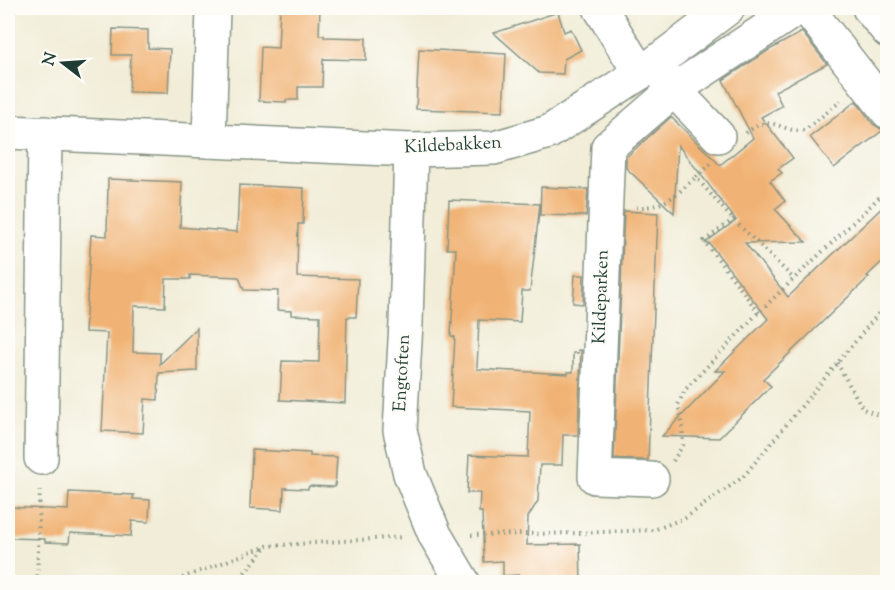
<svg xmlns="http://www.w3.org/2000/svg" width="895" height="590" font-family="'Sorts Mill Goudy',serif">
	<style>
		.building { fill: #f1b375 }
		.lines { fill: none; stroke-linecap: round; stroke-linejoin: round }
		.minor-casing { stroke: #889586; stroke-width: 36 }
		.path { stroke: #889586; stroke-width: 4; stroke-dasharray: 1.5 4.5; stroke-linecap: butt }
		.minor { stroke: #fff; stroke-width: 33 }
		.labels { text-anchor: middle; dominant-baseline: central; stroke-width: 4.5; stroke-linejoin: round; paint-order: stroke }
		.street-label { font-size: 18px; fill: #1f3d34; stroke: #fdfcf7 }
	</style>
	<rect width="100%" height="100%" fill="#fdfcf7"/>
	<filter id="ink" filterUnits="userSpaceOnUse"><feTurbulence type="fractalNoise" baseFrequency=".0167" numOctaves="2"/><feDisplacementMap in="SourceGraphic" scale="12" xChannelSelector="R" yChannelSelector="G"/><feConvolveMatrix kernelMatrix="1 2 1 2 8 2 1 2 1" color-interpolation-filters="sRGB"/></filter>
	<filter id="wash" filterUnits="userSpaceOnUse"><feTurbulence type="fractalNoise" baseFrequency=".008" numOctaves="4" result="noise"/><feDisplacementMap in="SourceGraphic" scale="24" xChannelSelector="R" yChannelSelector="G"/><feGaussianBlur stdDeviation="1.35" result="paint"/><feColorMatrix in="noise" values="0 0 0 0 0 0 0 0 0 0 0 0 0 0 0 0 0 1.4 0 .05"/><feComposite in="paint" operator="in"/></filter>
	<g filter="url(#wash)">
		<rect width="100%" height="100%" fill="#f1edd8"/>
		<g id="blocks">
			<!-- building -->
			<g class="building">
				<polygon points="280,8 320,8 319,35 324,35 324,37 366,38 366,60 323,59 322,87 298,87 298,100 286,100 286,102 259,101 261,47 278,48"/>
				<polygon points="558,12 564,32 571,29 581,50 564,59 563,74 539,73 494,33"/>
				<polygon points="113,29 148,30 148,48 170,49 168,93 129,92 131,55 112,55"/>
				<polygon points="802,32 827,64 775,91 782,106 761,117 793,158 778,169 782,173 770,181 785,201 775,209 806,242 745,243 788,297 888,202 888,256 867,276 869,277 763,379 771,386 719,438 662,436 725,371 715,371 768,319 709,243 705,243 736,220 678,145 674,213 626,168 626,157 671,117 720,165 753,138 723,80 769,50"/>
				<polygon points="419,49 506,54 503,112 416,109"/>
				<polygon points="856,101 873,124 883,130 834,168 810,137"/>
				<polygon points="108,179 182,182 180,227 237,232 239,185 304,188 303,224 298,224 297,277 358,279 356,317 347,317 345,403 280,400 282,361 319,362 320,316 291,315 291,311 277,310 278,291 244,290 239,277 190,275 190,279 166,279 165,307 134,306 133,352 160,353 160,364 197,328 197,371 159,373 158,400 145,399 143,433 102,431 107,333 85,332 91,235 107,236"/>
				<polygon points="541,187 588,189 586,216 540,215"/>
				<polygon points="449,200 540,204 530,291 522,291 520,322 479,320 477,369 568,374 568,372 573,372 573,353 578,353 578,350 581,350 578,435 563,435 562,465 540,465 538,501 528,517 527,545 580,544 581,582 519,582 519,575 503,576 503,561 484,562 482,512 479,512 480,493 467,493 469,455 528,457 530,411 451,407 455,337 451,336 456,249 447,249"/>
				<polygon points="624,211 658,213 648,460 614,459"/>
				<polygon points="575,275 584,275 583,304 573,303"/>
				<polygon points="252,450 310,453 310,456 337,457 335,487 309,486 308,489 284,488 283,510 250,508"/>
				<polygon points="69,492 134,495 133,499 150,500 149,522 132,521 131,536 70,533 69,543 45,542 45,539 8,538 8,507 68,510"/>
			</g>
		</g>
	</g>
	<g filter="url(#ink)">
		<use href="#blocks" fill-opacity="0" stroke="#889586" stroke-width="1.5"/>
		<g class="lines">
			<!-- minor casing -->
			<g class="minor-casing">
				<g id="minor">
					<polyline points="600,8 640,73"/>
					<polyline points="807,8 888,112"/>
					<polyline points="869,8 888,31"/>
					<polyline points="661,72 674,90 718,136"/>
					<polyline points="8,132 411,150 494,148 549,132 654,64 728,8"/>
					<polyline points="209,141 213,8"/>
					<polyline points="411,150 406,323 400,430 410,474 435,535 463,582"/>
					<polyline points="41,458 45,133"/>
					<polyline points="652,479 595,477 608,147 674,90 798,8"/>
				</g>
			</g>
			<!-- path -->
			<g class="path">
				<path d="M 746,133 C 773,111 780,134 805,130 L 841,101"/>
				<polyline points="711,164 696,177 727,213 794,279"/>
				<path d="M 636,207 C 665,208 676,195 696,177"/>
				<polyline points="734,219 704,241 759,313"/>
				<polyline points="837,363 863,409 888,419"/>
				<polyline points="673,461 683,445 682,421 678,405 685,390 757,314 888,189"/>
				<polyline points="471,535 580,533 654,530 685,518 743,477 888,302"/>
				<polyline points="37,582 40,487"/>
				<polyline points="171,582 267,546 404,537"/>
				<polyline points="237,582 267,546"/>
			</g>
			<!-- minor -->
			<use href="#minor" class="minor"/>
		</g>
	</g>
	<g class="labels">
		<!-- street labels -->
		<g class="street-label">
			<text transform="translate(453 146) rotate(-3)">Kildebakken</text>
			<text transform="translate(602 297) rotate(-88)">Kildeparken</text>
			<text transform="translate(403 373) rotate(-87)">Engtoften</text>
		</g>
	</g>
	<!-- margin -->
	<rect width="895" height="590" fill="none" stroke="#fdfcf7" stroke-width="30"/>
	<!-- north arrow -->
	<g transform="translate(63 63) rotate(287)" stroke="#fdfcf7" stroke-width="4.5" paint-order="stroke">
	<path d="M0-4.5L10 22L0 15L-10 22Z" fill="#1f3d34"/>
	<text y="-9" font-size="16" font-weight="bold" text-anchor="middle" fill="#1f3d34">N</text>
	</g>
</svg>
